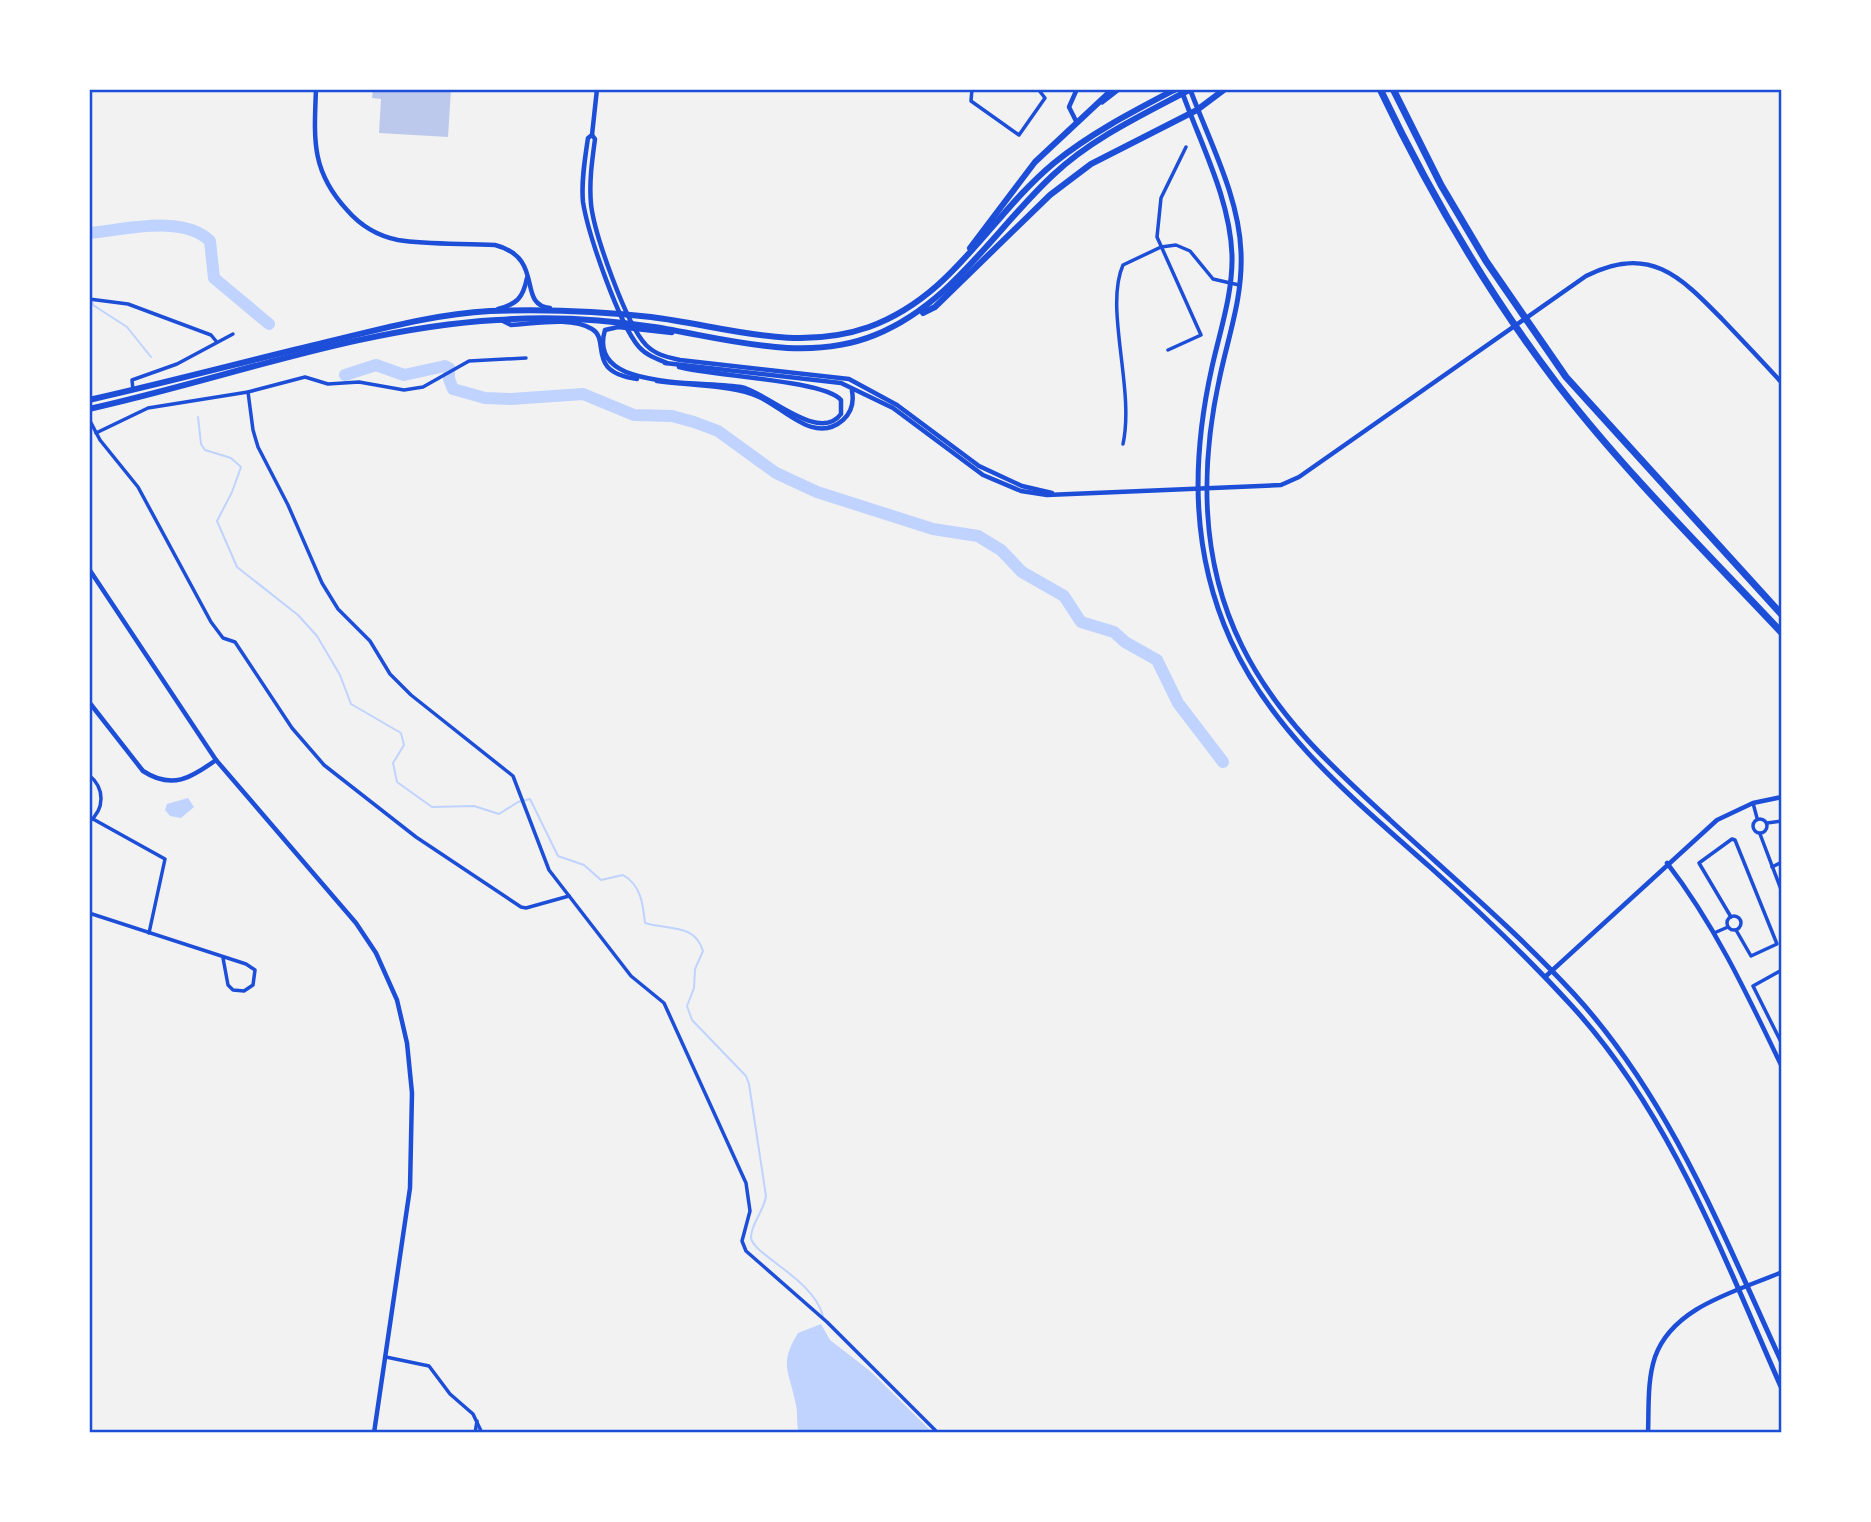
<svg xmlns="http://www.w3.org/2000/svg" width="1871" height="1522" font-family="'Alegreya Sans',sans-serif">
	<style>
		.water { fill: #bfd3fe }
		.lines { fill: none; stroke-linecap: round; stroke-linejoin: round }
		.stream { stroke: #bfd3fe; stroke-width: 2 }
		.river { stroke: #bfd3fe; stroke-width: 12 }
		.building { fill: #bdc9ec }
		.minor { stroke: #1d4ed8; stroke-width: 3.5 }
		.tertiary { stroke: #1d4ed8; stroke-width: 4.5 }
		.secondary { stroke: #1d4ed8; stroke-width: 5 }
		.trunk { stroke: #1d4ed8; stroke-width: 6 }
		.motorway { stroke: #1d4ed8; stroke-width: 7 }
		.neatline { fill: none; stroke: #1d4ed8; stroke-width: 2.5 }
	</style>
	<rect width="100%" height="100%" fill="#f2f2f2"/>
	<!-- water -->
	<g class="water">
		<polygon points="188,798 194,807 181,818 170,816 165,810 167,804"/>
		<path d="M 821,1324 L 830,1340 L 870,1371 L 933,1433 L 799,1433 C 796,1422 798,1415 796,1405 C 790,1372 778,1365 798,1333 Z"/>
	</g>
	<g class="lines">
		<!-- stream -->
		<g class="stream">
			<polyline points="89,290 93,305 127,327 151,357"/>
			<path d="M 198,417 L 201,444 L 205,450 L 231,458 L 241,467 L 232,492 L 217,521 L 237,567 L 298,615 L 317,636 L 340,675 L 351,704 L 401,733 L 404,745 L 393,763 L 397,782 L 432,807 L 474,806 L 499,814 L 518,802 L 530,799 L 558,856 L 584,865 L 601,880 L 623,875 C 641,885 643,904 645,923 C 667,930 695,923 703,951 L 695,969 L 694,988 L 687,1006 L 692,1020 L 746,1076 L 749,1084 L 766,1196 C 764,1211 751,1224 751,1237 C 751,1254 813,1278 823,1316"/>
		</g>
		<!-- river -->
		<g class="river">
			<path d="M 89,233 C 124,230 183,214 210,241 L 214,278 L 269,324"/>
			<polyline points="345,375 376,365 404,375 445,366 449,368 449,379 453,389 485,398 511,399 583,394 634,415 672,416 694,422 718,431 776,473 817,492 933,529 978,536 1001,550 1022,572 1064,596 1081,622 1114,632 1125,642 1157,660 1178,703 1223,762"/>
		</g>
	</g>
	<!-- building -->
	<polygon class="building" points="373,89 451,89 448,137 379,133 381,99 372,98"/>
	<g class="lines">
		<!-- minor -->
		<g class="minor">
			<polyline points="972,89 971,101 1019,135 1045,98 1038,89"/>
			<polyline points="1102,103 1120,89"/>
			<polyline points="89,299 128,304 211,335 216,341"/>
			<polyline points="1168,350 1201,335 1157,237 1161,198 1186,147"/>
			<polyline points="133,390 132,380 177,364 233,334"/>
			<polyline points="248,392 253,430 258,447 288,505 322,583 338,609 370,641 390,674 411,695 513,776 549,870 631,976 664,1003 746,1183 750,1211 742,1241 746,1251 827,1322 938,1433"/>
			<polyline points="89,419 100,440 138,487 211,622 223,638 235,642 292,728 324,765 416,837 521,907 526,908 569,896"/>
			<polyline points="96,433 148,408 248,392 305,377 328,384 359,382 404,390 423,387 469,361 526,358"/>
			<path d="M 1123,444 C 1135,389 1104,308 1123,265 L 1161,247 L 1176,245 L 1190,251 L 1213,279 L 1239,285"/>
			<path d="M 89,775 C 105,788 105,809 89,822"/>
			<polyline points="1753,803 1757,818"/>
			<circle cx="1760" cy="826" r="7"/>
			<polyline points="93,819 165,859 149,933"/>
			<polyline points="1767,823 1782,821"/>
			<polyline points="1760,834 1782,892"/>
			<polyline points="1772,867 1782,862"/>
			<polyline points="89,913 246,964 255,970 253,985 244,991 233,990 228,985 223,958"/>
			<circle cx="1734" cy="923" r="7"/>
			<polyline points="1731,917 1699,863 1732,839 1735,840 1777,944 1751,956 1736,930"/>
			<polyline points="1714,933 1728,927"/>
			<polyline points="1782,970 1753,986 1782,1044"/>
			<polyline points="386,1357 429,1366 450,1394 473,1414 482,1433"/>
			<polyline points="475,1433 477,1421"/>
		</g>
		<!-- tertiary -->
		<g class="tertiary">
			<path d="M 316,89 C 314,140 311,171 347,210 C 360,225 378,236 398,240 C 429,245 463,243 495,245 C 546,258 516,305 550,308"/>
			<path d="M 597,89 L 592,135 L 595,139 C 592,161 589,182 591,204 C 594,233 626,324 646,345 C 656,355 667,357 680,360 L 849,379 L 897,405 L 979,466 L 1022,486 L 1052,493"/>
			<polyline points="1076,121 1069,107 1077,89"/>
			<path d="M 592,135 L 588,138 C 585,158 581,182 583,202 C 588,234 619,324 639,347 C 646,355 657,359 667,363"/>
			<path d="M 498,309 C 517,304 523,298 527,278"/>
			<path d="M 503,321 L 511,325 C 534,324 571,316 592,329 C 611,340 585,372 637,379"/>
			<path d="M 672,333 L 618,327 L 605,330 C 586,392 704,380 741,387 C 767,392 819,444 841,414 L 841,400 C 824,380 712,376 679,367"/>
			<path d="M 665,363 L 841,383 L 893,408 L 983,475 L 1021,491 L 1047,495 L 1281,485 L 1299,477 L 1586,276 C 1649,244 1680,276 1722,319 C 1742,340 1762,361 1782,383"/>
			<path d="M 657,381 C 688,385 722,385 752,394 C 780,402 812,447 843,420 C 852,412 854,402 852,391"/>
			<polyline points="89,569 216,760 356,923 376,953 397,1000 407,1043 412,1093 410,1188 374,1433"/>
			<path d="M 89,702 L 143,771 C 172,790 191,778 216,760"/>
			<path d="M 1667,863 C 1715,925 1748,996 1782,1067"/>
			<polyline points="1545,977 1717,820 1753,803 1782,797"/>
			<path d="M 1648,1433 C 1649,1408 1647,1381 1655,1357 C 1673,1306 1738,1291 1782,1272"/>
		</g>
		<!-- secondary -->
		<g class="secondary">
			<path d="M 1181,89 C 1200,143 1230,198 1232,255 C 1233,293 1220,331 1212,367 C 1191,461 1191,553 1231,641 C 1274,735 1355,800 1430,867 C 1479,911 1527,957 1571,1005 C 1671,1114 1723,1256 1782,1389"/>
			<path d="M 1190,89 C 1209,141 1239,196 1241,252 C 1243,296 1229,334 1220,376 C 1200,466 1200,562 1242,646 C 1277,717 1332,767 1390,820 C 1452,877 1517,932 1574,994 C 1671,1100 1723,1235 1782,1363"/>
		</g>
		<!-- trunk -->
		<g class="trunk">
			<polyline points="970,248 1035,162 1113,89"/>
			<polyline points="923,313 935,307 1050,195 1091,164 1197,110 1225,89"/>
			<path d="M 89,400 C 169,382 247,361 327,342 C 381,329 435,314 490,311 C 544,309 598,311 651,317 C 724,326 795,353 869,327 C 954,296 988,218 1054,163 C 1091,133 1134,111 1176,89"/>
			<path d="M 89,409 C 224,379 358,328 497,320 C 549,316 602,319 654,327 C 725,338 804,364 875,335 C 952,304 994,230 1053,175 C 1092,138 1144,114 1191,89"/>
		</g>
		<!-- motorway -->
		<g class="motorway">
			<path d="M 1380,89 C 1430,194 1487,292 1558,385 C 1626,473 1706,552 1782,633"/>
			<polyline points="1393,89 1441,185 1486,261 1566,377 1782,615"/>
		</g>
	</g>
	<!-- border -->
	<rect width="1871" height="1522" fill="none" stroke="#ffffff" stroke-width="182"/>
	<rect x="91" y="91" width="1689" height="1340" class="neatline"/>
</svg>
